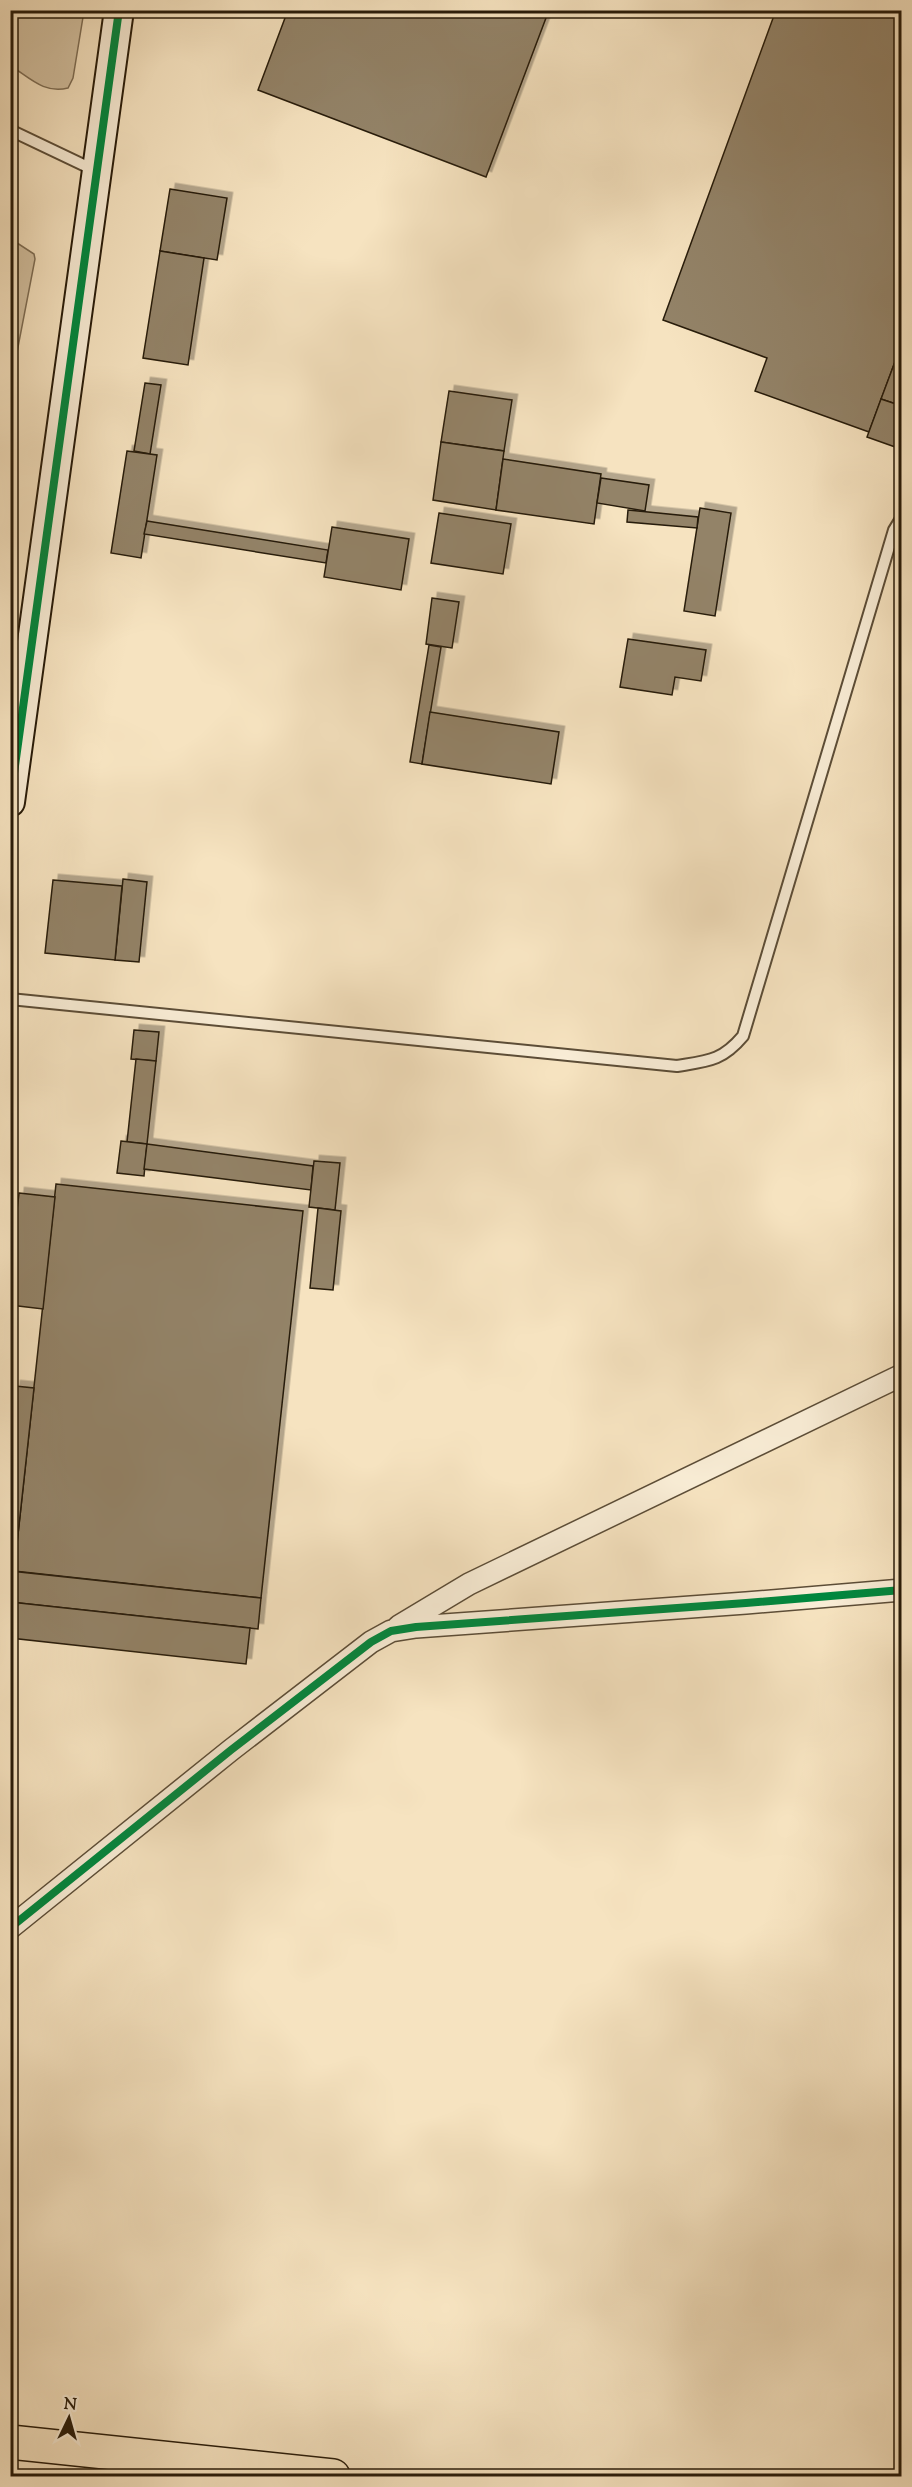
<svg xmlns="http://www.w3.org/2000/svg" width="912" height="2487" font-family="'Sorts Mill Goudy',serif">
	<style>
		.green { fill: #d3c1a1; stroke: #7e6e55; stroke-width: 1.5 }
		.building { fill: #938368; stroke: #281b09; stroke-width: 1.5; filter: url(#shadow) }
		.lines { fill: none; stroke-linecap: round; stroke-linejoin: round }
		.lane-casing { stroke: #5c4d37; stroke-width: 14 }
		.street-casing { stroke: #5c4d37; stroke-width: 24 }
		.secondary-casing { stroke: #281b09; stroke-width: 32 }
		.primary-casing { stroke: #281b09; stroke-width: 36 }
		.lane { stroke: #f9edd6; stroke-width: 10 }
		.street { stroke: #f9edd6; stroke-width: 21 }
		.secondary { stroke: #f9edd6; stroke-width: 28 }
		.primary { stroke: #f6e3c0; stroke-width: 33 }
		.cycleway-casing { stroke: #f9edd6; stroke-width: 11 }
		.cycleway { stroke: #00873e; stroke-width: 8 }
	</style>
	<defs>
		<filter id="shadow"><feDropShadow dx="5.5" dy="-5.5" stdDeviation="0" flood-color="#0004"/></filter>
	</defs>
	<rect width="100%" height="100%" fill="#f6e3c0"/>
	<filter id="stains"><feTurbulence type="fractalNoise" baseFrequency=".00333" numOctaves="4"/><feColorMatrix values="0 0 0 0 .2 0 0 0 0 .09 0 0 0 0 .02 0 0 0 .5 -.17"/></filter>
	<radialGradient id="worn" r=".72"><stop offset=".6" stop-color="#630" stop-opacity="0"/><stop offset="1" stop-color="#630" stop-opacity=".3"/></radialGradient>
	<!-- green -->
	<g class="green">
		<path d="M 10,11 L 84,11 L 73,78 L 68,88 C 44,94 30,78 11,66 Z"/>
		<polygon points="11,239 34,254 35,259 13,373 10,373"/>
	</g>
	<!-- building -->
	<g class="building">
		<polygon points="288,10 549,10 486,177 258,90"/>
		<polygon points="776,10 902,10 902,343 869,432 755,391 767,358 663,320"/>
		<polygon points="170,189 227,198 217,260 160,251"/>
		<polygon points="160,251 204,258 188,365 143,358"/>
		<polygon points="902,343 902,406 881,399"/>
		<polygon points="145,383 161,385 150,454 134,451"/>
		<polygon points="449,391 512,400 504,451 441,442"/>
		<polygon points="881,399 902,406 902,437 898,448 867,437"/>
		<polygon points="441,442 504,451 496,510 433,500"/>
		<polygon points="127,451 157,455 141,558 111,553"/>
		<polygon points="503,459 601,474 594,524 496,510"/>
		<polygon points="601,478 649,485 645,511 597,503"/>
		<polygon points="700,508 731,513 715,616 684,611"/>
		<polygon points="628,510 698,517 697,528 627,522"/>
		<polygon points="439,513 511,524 503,574 431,563"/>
		<polygon points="147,521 328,550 326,563 144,534"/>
		<polygon points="332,527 409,539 401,590 324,577"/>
		<polygon points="432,598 459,602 452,648 426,644"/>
		<polygon points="628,639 706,650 701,681 675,677 672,695 620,687"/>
		<polygon points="429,645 441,647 422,764 410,762"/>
		<polygon points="430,712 559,732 551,784 422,764"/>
		<polygon points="123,879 147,882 139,962 115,960"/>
		<polygon points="53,880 122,886 115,960 45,953"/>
		<polygon points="134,1030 159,1032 156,1061 131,1059"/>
		<polygon points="136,1059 156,1061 147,1144 127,1142"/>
		<polygon points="121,1141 147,1144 144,1176 117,1173"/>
		<polygon points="147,1144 313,1166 311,1190 144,1169"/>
		<polygon points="314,1161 340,1163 335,1210 309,1207"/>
		<polygon points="56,1184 303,1211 261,1598 14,1571"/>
		<polygon points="19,1193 55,1197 43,1309 10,1305 10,1271"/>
		<polygon points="318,1208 341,1211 333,1290 310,1288"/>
		<polygon points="15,1386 34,1388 14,1571 10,1571 10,1423"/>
		<polygon points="10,1571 261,1598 258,1629 10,1602"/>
		<polygon points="10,1602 250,1628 246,1664 10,1638"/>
	</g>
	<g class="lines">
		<!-- lane casing -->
		<g class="lane-casing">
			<g id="lane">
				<polyline points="10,130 94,170"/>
				<path d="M 10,999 L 677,1066 C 708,1061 722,1061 743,1036 L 894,530 L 902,517"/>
			</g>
		</g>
		<!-- street casing -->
		<g class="street-casing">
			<g id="street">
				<polyline points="399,1626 469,1584 902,1375"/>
				<polyline points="10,1928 231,1750 371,1642 391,1631 416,1627 746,1603 902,1590"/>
			</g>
		</g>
		<!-- secondary casing -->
		<g class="secondary-casing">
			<polyline id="secondary" points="10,802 119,10"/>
		</g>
		<!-- primary casing -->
		<g class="primary-casing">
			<polyline id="primary" points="10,2442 333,2476"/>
		</g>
		<!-- lane -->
		<use href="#lane" class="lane"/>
		<!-- street -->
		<use href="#street" class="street"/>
		<!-- secondary -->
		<use href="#secondary" class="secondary"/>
		<!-- primary -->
		<use href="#primary" class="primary"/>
		<!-- cycleway casing -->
		<g class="cycleway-casing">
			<g id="cycleway">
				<polyline points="10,802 119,10"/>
				<polyline points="10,1928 231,1750 371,1642 391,1631 416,1627 746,1603 902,1590"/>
			</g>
		</g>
		<!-- cycleway -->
		<use href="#cycleway" class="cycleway"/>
	</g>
	<!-- margin -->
	<rect width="912" height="2487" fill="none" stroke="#f6e3c0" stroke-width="36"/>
	<rect x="12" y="12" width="888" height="2463" fill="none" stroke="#281b09" stroke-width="3"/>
	<rect x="18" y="18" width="876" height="2451" fill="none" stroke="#281b09" stroke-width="1.5"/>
	<!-- north arrow -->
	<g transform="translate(69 2418) rotate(5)" stroke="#f9edd6" stroke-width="4.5" paint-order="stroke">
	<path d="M0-4.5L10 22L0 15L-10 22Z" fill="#281b09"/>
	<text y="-9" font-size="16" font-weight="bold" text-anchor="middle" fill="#281b09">N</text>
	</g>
	<rect width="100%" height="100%" filter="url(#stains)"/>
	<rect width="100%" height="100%" fill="url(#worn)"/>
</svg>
